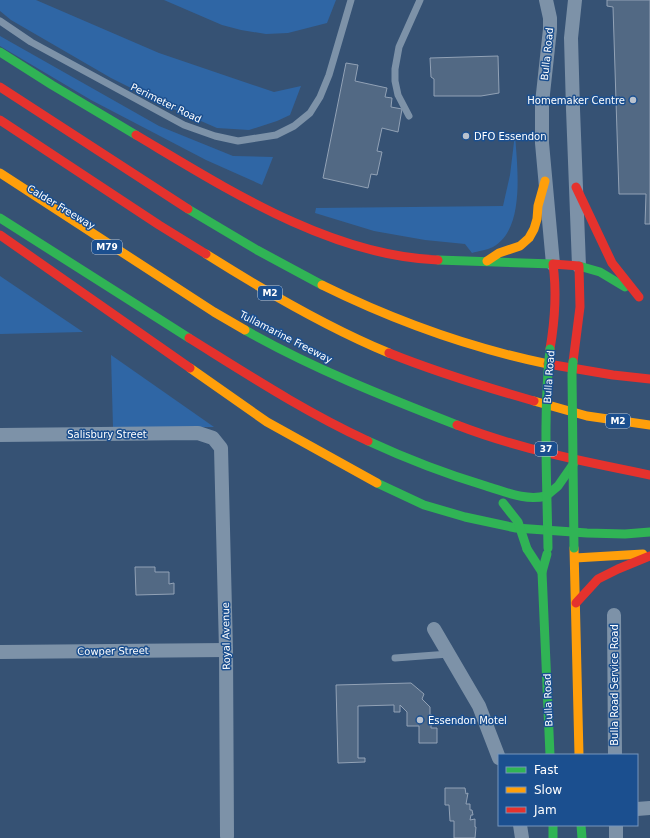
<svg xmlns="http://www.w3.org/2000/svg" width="650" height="838" font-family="'DejaVu Sans',sans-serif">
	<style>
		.green { fill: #2f66a5 }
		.building { fill: #526984; stroke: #92a2b6 }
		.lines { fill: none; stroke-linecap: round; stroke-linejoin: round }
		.lane { stroke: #7d92a8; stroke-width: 7 }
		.street { stroke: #7d92a8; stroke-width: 14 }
		.fast { stroke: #30b455; stroke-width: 9 }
		.slow { stroke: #ff9f0a; stroke-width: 9 }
		.jam { stroke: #e5322d; stroke-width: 9 }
		.fast-bridge { stroke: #30b455; stroke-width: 9 }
		.poi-dot { fill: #b9c2ce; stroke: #1b4f8f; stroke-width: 1.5 }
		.labels { text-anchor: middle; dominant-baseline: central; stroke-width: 3; stroke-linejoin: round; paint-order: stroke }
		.shield { fill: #1b4f8f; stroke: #bbcadd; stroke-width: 1 }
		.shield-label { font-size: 9px; font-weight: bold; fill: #fff }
		.street-label { font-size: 10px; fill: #fff; stroke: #1b4f8f }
		.poi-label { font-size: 10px; fill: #fff; stroke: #1b4f8f; text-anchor: start }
	</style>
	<rect width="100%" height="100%" fill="#365274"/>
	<!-- green -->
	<g class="green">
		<polygon points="0,0 36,0 159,53 274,92 301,86 290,115 277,121 249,130 217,128 171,108 111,78 11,20 0,11"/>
		<polygon points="164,0 336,0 327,23 288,33 266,34 241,30 222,25"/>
		<polygon points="0,36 159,126 233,156 273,157 262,185 206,160 91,100 0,46"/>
		<path d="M 515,134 C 517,165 526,229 493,247 C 487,250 478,251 472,253 L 465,244 L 425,240 L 374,231 L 315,213 L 316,208 L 503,206 L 510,175 Z"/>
		<polygon points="0,276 83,332 0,334"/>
		<polygon points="111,355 214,427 113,427"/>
	</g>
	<!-- building -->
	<g class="building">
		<polygon points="607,0 650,0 650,224 645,224 646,194 619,194 613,7 607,6"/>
		<polygon points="498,56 499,93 481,96 434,96 434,79 431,77 430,58"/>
		<polygon points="346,63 358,65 355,81 387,88 385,97 392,98 391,107 402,109 398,132 382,128 377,151 382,152 377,175 371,174 368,188 323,178"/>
		<polygon points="135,567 155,567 155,572 169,572 169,584 174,583 174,594 136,595"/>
		<polygon points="411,683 424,694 422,699 430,707 430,715 432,715 432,725 431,725 431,728 437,728 437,743 419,743 419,726 407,726 407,712 400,705 400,712 394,712 394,705 358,706 358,758 365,758 365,762 338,763 336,685"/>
		<polygon points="445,788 465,788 466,794 468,793 466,804 470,804 470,810 472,810 473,815 471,815 470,820 475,819 475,827 476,827 475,838 454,838 454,821 450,821 449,805 445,805"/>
	</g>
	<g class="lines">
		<!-- lane -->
		<g class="lane">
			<polyline points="0,21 31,42 184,125 215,136 238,141 276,135 294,126 310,113 320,97 329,75 351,0"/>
			<polyline points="409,116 398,95 395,81 395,69 399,47 420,0"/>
			<polyline points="395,658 449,654"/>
		</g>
		<!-- street -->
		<g class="street">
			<polyline points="546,0 550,18 550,29 542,103 542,143 553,264"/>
			<polyline points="575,0 571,38 573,109 579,266"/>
			<polyline points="0,435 198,433 213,438 221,448 226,650 227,836"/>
			<polyline points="614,615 615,755"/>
			<polyline points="434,629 479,706 499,758"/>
			<polyline points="0,652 226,650"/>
			<polyline points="637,809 650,808"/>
			<polyline points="520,825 522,838"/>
			<polyline points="616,825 616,838"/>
		</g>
		<!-- fast -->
		<g class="fast">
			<polyline points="0,52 52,85 136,135"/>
			<polyline points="188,209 257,250 322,285"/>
			<polyline points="0,218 189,338"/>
			<polyline points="438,260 553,264"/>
			<polyline points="579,266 600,272 625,287"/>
			<path d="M 245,330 C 312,368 385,397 457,425"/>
			<path d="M 368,441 C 407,459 446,474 486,486 C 506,492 525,501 546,496"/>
			<polyline points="377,483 424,505 465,517 516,528 587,533 625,534 650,532"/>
			<polyline points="546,496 558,486 574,463"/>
			<polyline points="527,549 542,572"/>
			<polyline points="547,554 542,572 550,755"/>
			<polyline points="553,825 553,838"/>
			<polyline points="581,825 582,838"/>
		</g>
		<!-- slow -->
		<g class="slow">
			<polyline points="0,173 214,312 245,330"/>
			<path d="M 206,254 C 263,290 326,327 389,353"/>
			<polyline points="487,261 499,253 520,246 529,238 534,229 537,219 538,206 545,181"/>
			<path d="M 322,285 C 393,320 470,348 548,364"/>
			<polyline points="190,368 267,422 377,483"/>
			<polyline points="534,401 587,416 650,425"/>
			<polyline points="574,548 579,755"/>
			<polyline points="575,558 643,554"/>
		</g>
		<!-- jam -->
		<g class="jam">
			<polyline points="0,87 188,209"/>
			<polyline points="0,120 159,225 206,254"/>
			<path d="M 136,135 C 227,189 330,256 438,260"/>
			<polyline points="576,187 612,263 639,297"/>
			<polyline points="0,235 190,368"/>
			<path d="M 189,338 C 247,374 305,412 368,441"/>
			<path d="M 550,349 C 555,320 557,293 553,264 L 579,266 L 580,307 L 573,362"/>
			<path d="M 389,353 C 436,372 485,387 534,401"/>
			<polyline points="548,364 613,375 650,379"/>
			<path d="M 457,425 C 519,449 585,462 650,475"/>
			<polyline points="576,603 598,579 618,569 650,556"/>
		</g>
		<!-- fast-bridge -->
		<g class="fast-bridge">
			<polyline points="573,362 572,374 574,548"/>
			<polyline points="503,503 518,522 527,549"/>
			<path d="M 548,548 C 547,482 543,415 550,349"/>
		</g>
	</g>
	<!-- markers -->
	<g class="poi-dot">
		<circle cx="633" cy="100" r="4"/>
		<circle cx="466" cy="136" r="4"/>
		<circle cx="420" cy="720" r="4"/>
	</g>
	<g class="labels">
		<!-- shield labels -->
		<g class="shield">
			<rect x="92" y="240" width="30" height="14" rx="3"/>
			<rect x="258" y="286" width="24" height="14" rx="3"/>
			<rect x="606" y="414" width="24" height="14" rx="3"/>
			<rect x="535" y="442" width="22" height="14" rx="3"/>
		</g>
		<g class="shield-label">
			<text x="107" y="247">M79</text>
			<text x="270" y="293">M2</text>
			<text x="618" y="421">M2</text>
			<text x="546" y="449">37</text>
		</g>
		<!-- street labels -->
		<g class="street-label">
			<text transform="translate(547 54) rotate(-84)">Bulla Road</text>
			<text transform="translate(166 103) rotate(26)">Perimeter Road</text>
			<text transform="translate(61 207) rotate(31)">Calder Freeway</text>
			<text transform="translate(286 337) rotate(27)">Tullamarine Freeway</text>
			<text transform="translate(549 377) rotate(-86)">Bulla Road</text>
			<text x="107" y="434">Salisbury Street</text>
			<text transform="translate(226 636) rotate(-91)">Royal Avenue</text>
			<text transform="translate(113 651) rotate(-1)">Cowper Street</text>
			<text transform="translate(614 685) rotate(-90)">Bulla Road Service Road</text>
			<text transform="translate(548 700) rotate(-92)">Bulla Road</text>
		</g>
		<!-- poi labels -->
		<g class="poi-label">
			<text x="625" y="100" text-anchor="end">Homemaker Centre</text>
			<text x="474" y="136">DFO Essendon</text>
			<text x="428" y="720">Essendon Motel</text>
		</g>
	</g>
	<!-- legend -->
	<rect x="498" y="754" width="140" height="72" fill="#1b4f8f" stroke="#7695bc"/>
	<rect x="506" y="767" width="20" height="6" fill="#30b455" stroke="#7695bc"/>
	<text x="534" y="774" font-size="12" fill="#ffffff">Fast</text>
	<rect x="506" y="787" width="20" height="6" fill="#ff9f0a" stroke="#7695bc"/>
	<text x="534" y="794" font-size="12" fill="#ffffff">Slow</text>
	<rect x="506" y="807" width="20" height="6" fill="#e5322d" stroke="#7695bc"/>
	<text x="534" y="814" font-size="12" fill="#ffffff">Jam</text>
</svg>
